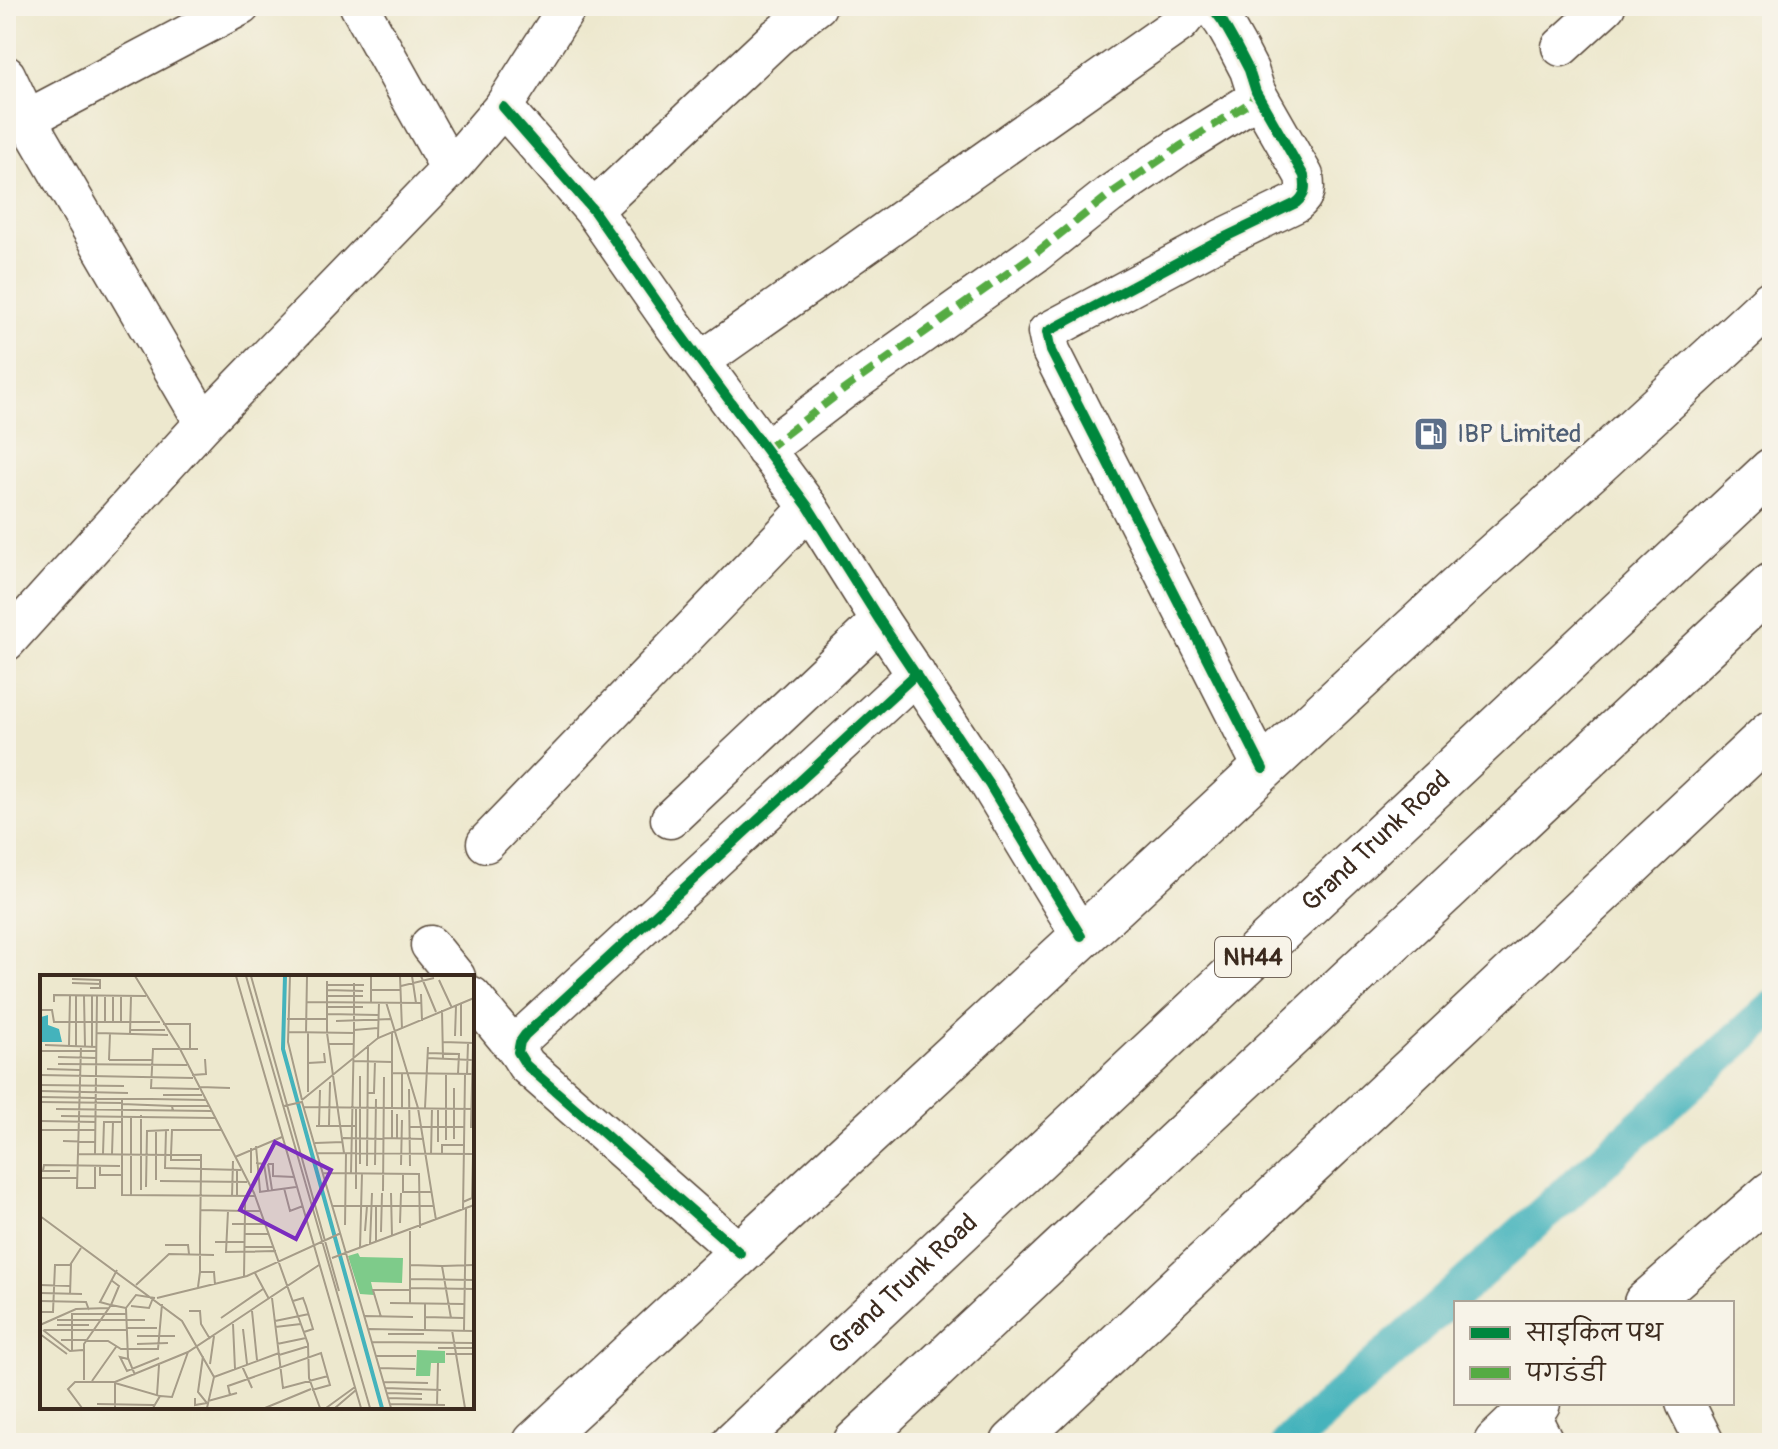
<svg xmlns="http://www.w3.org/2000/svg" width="1778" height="1449" font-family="Pangolin,'Playpen Sans Deva',sans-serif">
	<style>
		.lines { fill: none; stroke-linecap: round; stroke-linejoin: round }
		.canal { stroke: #44b3bc; stroke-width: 36 }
		.minor-casing { stroke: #564638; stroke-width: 41 }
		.major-casing { stroke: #564638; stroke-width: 47 }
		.highway-casing { stroke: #564638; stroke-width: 47 }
		.minor { stroke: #fff; stroke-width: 38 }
		.major { stroke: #fff; stroke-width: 44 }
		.highway { stroke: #fff; stroke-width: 44 }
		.quiet { stroke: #55ab43; stroke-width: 8; stroke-dasharray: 16 8; stroke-linecap: butt }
		.cycleway-casing { stroke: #f7f3e8; stroke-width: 15 }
		.cycleway { stroke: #00873e; stroke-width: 10 }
		.labels { text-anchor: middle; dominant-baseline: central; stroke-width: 8; stroke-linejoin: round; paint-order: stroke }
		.shield { fill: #f7f3e8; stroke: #73665b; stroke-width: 2 }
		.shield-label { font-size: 24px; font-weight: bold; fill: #3b2a1e }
		.service-label { font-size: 26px; fill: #4e5e75; stroke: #f7f3e8; text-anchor: start }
		.street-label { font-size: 26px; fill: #3b2a1e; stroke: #f7f3e8 }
		.inset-river { fill: none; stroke: #44b3bc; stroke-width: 4 }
		.inset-road { fill: none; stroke: #a69c88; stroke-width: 2 }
		.view { fill: #7b2cbf; fill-opacity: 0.15; stroke: #7b2cbf; stroke-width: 4 }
		.inset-edge { fill: none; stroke: #3b2a1e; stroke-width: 4 }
	</style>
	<rect width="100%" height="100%" fill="#f7f3e8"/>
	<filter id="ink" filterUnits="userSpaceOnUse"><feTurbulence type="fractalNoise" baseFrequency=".0125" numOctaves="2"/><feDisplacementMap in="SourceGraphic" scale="16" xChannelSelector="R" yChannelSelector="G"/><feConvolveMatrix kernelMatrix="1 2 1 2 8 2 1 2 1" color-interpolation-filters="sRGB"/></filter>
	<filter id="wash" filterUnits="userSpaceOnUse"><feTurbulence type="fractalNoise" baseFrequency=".006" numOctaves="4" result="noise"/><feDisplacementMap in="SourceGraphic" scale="32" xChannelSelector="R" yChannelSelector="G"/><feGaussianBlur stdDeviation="1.8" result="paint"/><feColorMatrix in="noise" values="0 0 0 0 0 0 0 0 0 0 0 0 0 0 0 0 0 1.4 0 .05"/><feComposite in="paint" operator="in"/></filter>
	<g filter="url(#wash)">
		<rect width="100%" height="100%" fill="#ede8ce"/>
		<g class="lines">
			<!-- canal -->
			<polyline class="canal" points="1289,1443 1772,1009"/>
		</g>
	</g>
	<g filter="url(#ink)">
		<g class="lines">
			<!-- minor casing -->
			<g class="minor-casing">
				<g id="minor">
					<polyline points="359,6 450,169"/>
					<path d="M 1211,6 L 1223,22 L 1236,45 L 1249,70 L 1256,92 L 1304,176 C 1306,189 1306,195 1296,203 L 1221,239 L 1047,332 L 1051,351 L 1263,769"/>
					<polyline points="1561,47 1606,6"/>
					<polyline points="6,75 27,119 241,6"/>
					<polyline points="503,107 593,210 672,323 809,508 880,621 989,784 1081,936"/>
					<polyline points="6,128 27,119 204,423"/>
					<polyline points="593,210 777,37 817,6"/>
					<polyline points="701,361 1180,23 1194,6"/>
					<polyline points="765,450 842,391 1036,253 1109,195 1179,147 1251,102 1256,92"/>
					<polyline points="6,642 204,423 450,169 503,107 568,6"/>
					<polyline points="670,819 880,621"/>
					<polyline points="486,843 809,508"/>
					<polyline points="430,945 456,977"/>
					<polyline points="472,996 518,1052"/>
					<polyline points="740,1253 526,1065 518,1052 520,1042 525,1035 916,674"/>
					<polyline points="1685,1403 1705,1443"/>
					<polyline points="1529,1412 1545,1443"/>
				</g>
			</g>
			<!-- major casing -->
			<g class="major-casing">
				<g id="major">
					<polyline points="1646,1303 1772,1193"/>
					<polyline points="535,1443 1481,567 1590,470 1772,302"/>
					<polyline points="1013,1443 1772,732"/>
					<polyline points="1496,1443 1538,1403"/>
				</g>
			</g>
			<!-- highway casing -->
			<g class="highway-casing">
				<g id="highway">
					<path id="s1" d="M 734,1443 L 1772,470"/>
					<polyline points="855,1443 1772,585"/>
				</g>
			</g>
			<!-- minor -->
			<use href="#minor" class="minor"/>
			<!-- major -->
			<use href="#major" class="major"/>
			<!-- highway -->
			<use href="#highway" class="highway"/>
			<!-- quiet -->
			<polyline class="quiet" points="765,450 842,391 1036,253 1109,195 1179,147 1251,102 1256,92"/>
			<!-- cycleway casing -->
			<g class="cycleway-casing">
				<g id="cycleway">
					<path d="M 1211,6 L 1223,22 L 1236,45 L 1249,70 L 1256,92 L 1304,176 C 1306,189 1306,195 1296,203 L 1221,239 L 1047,332 L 1051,351 L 1263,769"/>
					<polyline points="503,107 593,210 672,323 809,508 880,621 989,784 1081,936"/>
					<polyline points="740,1253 526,1065 518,1052 520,1042 525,1035 916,674"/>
				</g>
			</g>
			<!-- cycleway -->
			<use href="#cycleway" class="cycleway"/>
		</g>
	</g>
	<!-- icons -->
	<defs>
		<g id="fuel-square" transform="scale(1.8)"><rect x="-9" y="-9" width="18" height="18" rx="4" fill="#5c6f8a" stroke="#f7f3e8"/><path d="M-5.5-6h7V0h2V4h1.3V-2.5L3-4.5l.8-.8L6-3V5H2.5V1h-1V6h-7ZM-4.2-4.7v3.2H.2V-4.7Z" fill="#fff"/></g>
	</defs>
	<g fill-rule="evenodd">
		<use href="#fuel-square" x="1431" y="434"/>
	</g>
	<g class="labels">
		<!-- shield labels -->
		<rect class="shield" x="1215" y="937" width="76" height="40" rx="6"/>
		<g class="shield-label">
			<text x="1253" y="957">NH44</text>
		</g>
		<!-- service labels -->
		<g class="service-label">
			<text x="1457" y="434">IBP Limited</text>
		</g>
		<!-- street labels -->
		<g class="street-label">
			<text stroke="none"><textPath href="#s1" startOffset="880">Grand Trunk Road</textPath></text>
			<text stroke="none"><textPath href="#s1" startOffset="232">Grand Trunk Road</textPath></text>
		</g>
	</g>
	<!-- overview -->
	<g transform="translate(40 975)">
		<rect width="434" height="434" fill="#ede8ce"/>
		<path d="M 318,278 L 320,282 L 363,283 L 362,308 L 331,307 L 334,320 L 320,319 L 308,281 ZM 377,375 L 405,376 L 405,388 L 391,388 L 390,401 L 376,401 Z" fill="#7ecb8a"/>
		<path d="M 8,40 L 8,50 L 19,54 L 22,67 L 0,67 L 1,42 Z" fill="#44b3bc"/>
		<path class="inset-river" d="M 245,1 L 243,74 L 342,433"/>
		<path class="inset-road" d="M 95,1 L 140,74 L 214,218 L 268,369 L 269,403 L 280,433M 196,1 L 321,433M 206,1 L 330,433M 211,1 L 299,316M 250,1 L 248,67 L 262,125M 360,1 L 362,54M 372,1 L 376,28M 381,1 L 396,37M 32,4 L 60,5 L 60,13 L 50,13M 399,5 L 412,33M 287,6 L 287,58 L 304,178M 32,8 L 61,9M 314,8 L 314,58M 287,10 L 324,10M 361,11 L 394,3M 287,15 L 323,16M 331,15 L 361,15M 381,19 L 382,46M 44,21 L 45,71M 65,21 L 65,47M 287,21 L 323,21M 14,27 L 14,20 L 106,21M 266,27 L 382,28M 331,27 L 331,1M 346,27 L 378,133 L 396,245M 421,29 L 421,61M 287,32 L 323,32M 0,35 L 12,35 L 14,47 L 120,47M 402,35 L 403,84M 287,39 L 338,40M 247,44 L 287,44M 296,46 L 352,44M 73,47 L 73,21M 81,47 L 81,21M 123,49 L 150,49 L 150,74M 90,55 L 125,55M 314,55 L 338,53M 248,57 L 314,58 L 311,198M 57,58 L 128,60M 266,58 L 267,1M 90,59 L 91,21M 415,61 L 416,31M 338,63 L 339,27M 403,67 L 434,68M 289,69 L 314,69M 5,70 L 57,72M 29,71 L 30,20M 36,71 L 36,20M 41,71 L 37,213 L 55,213 L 55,190M 52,71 L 52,21M 158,74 L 113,74 L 111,113 L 159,114M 0,76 L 57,76M 388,78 L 419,79 L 418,99M 18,82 L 57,83M 387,83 L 432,85M 69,85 L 112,85M 69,85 L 70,58M 313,86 L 352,87M 268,88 L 285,87 L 284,78M 18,89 L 147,90M 7,94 L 40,95M 352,98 L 434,99M 427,99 L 428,68M 0,100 L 153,103M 152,100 L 166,99 L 165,84M 0,110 L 84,111M 160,112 L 190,113M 369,114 L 370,191M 0,116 L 88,118M 268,117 L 268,58M 327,118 L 334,118 L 335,86M 123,120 L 162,120M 0,122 L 166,125M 82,123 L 82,220 L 215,221M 262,125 L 338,63 L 434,23M 0,127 L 82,128M 82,129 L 132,131 L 133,136M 132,131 L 169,131M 244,131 L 262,127 L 351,433M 264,132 L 434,134M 316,132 L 316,214M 362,133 L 362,98M 385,133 L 388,72M 16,134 L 171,136M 357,139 L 357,164M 21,141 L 175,143M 91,142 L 91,221M 0,146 L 56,147M 279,150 L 280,115M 289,150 L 290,107M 276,151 L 315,151M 369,152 L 424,152M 431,153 L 433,68M 0,155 L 56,155M 126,155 L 125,193 L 201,195M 303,163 L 344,164M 344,163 L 384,164M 352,164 L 352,58M 414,164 L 414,113M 406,165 L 406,99M 23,166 L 55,167M 398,167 L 398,133M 275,168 L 303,167M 424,170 L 425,99M 216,171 L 220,216M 277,178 L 434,179M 402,178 L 402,170 L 424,170 L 423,234M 38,179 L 131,180 L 132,155 L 181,155M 55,179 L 57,21M 63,179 L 64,147 L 81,147M 72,179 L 73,147M 391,180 L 392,133M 195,182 L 242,162M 216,188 L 224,189 L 228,215M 228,189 L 233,189 L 233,201 L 254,202M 228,189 L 232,215M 320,189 L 320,101M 60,190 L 60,200 L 81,200M 335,190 L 336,124M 361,190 L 362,145M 327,191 L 328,70M 1,196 L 30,196M 3,196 L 4,190 L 80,191M 211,198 L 211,173M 283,198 L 379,199 L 380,253M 363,199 L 363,217 L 392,217M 0,203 L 37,203M 116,205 L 116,155M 120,206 L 207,207M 106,212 L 107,156 L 129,155M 244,213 L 250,236 L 263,231M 101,215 L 101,140M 343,216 L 344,102M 219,217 L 256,212M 351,218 L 352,262M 192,222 L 193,186M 197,222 L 197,195M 423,227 L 432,223 L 433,179M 293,231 L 394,231M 160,235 L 205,236 L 205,222M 188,236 L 186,277 L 236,276M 0,241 L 142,346 L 174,402 L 167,433M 360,248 L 361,218M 192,249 L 225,249M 305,250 L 306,178M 325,256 L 327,231M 341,257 L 342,218M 204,259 L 229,259M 336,266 L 336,231M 175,267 L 204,267M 330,269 L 332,218M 125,270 L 148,270 L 149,279M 204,272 L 234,272M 320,274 L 322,198M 292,283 L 434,230M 370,290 L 402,291 L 411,343M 402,291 L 434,290M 160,297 L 174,297 L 175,310M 215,298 L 229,324M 204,302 L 205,236 L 220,236M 370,304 L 434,305M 71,305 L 79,311 L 71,330 L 86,333M 0,310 L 30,311M 96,310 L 129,279 L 174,280M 158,312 L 160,297 L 160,262 L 161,197 L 161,180 L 131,180 L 131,185 L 161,185M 370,313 L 434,314M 0,318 L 42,319M 30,320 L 31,289M 117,323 L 207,301 L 301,258M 232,323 L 243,413 L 288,401M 0,326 L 46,327 L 49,335M 253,326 L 263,323 L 266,331 L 273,354 L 264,357M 350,328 L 424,329M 370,328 L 370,256M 91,331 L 109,333 L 113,323M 149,336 L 160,336 L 161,349 L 170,364M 212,336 L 217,385M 0,337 L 13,337 L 15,290 L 30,290 L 41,273M 325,341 L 373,342M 341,342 L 333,315 L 370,315M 385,342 L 424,343M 181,343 L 223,314M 17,345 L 105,345M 235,346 L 269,339M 193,349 L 195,394M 0,350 L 36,334 L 69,333M 17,350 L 49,350M 235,352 L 261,349M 87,353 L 117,353M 203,354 L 207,389M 329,354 L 434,356M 3,355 L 30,376 L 43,375M 4,355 L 87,355M 385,355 L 385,328M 412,355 L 425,433M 424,355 L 426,234M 0,359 L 27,379M 348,359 L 384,359M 97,361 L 135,361M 21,365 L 46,365M 46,366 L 68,366 L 81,374 L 118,374 L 122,329M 332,367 L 434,368M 97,369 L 128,368M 237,369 L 266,363M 398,373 L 434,373M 32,376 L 32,339 L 86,339M 406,379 L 434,379M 239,380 L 269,371M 336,381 L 376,381M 88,384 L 80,382 L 87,396 L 119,383M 170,389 L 174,361M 202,391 L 212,413M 339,393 L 375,394M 95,400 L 88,383 L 86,333 L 96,320 L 115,323M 174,402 L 239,378M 44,405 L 44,369 L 71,330 L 60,327 L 77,295M 52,406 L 76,372M 344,407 L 388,408M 75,408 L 120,421 L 113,433M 75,408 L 75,433M 345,413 L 401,415M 347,418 L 382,419M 117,420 L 119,390M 190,420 L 188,411 L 281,378 L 290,410 L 272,415M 120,421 L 132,422 L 148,377M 155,423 L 155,430 L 167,428 L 158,417 L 163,381M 348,423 L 382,424M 168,426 L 197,418M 57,429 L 114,430M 350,429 L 405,430M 397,431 L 398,388M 42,433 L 28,414 L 35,407 L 75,407 L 148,377 L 279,290M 225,433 L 271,414M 286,433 L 315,412M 295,433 L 316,415"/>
		<path class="view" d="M 235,167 L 291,195 L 256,264 L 200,235 Z"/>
		<rect width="434" height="434" class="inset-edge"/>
	</g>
	<!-- margin -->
	<rect width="1778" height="1449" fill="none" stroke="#f7f3e8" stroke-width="32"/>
	<!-- legend -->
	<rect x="1454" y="1301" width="280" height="104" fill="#f7f3e8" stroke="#aca397" stroke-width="2"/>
	<rect x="1470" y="1327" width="40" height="12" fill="#00873e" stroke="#aca397" stroke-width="2"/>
	<text x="1526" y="1341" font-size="24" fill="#3b2a1e">साइकिल पथ</text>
	<rect x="1470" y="1367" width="40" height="12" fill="#55ab43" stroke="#aca397" stroke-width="2"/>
	<text x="1526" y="1381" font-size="24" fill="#3b2a1e">पगडंडी</text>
</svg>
